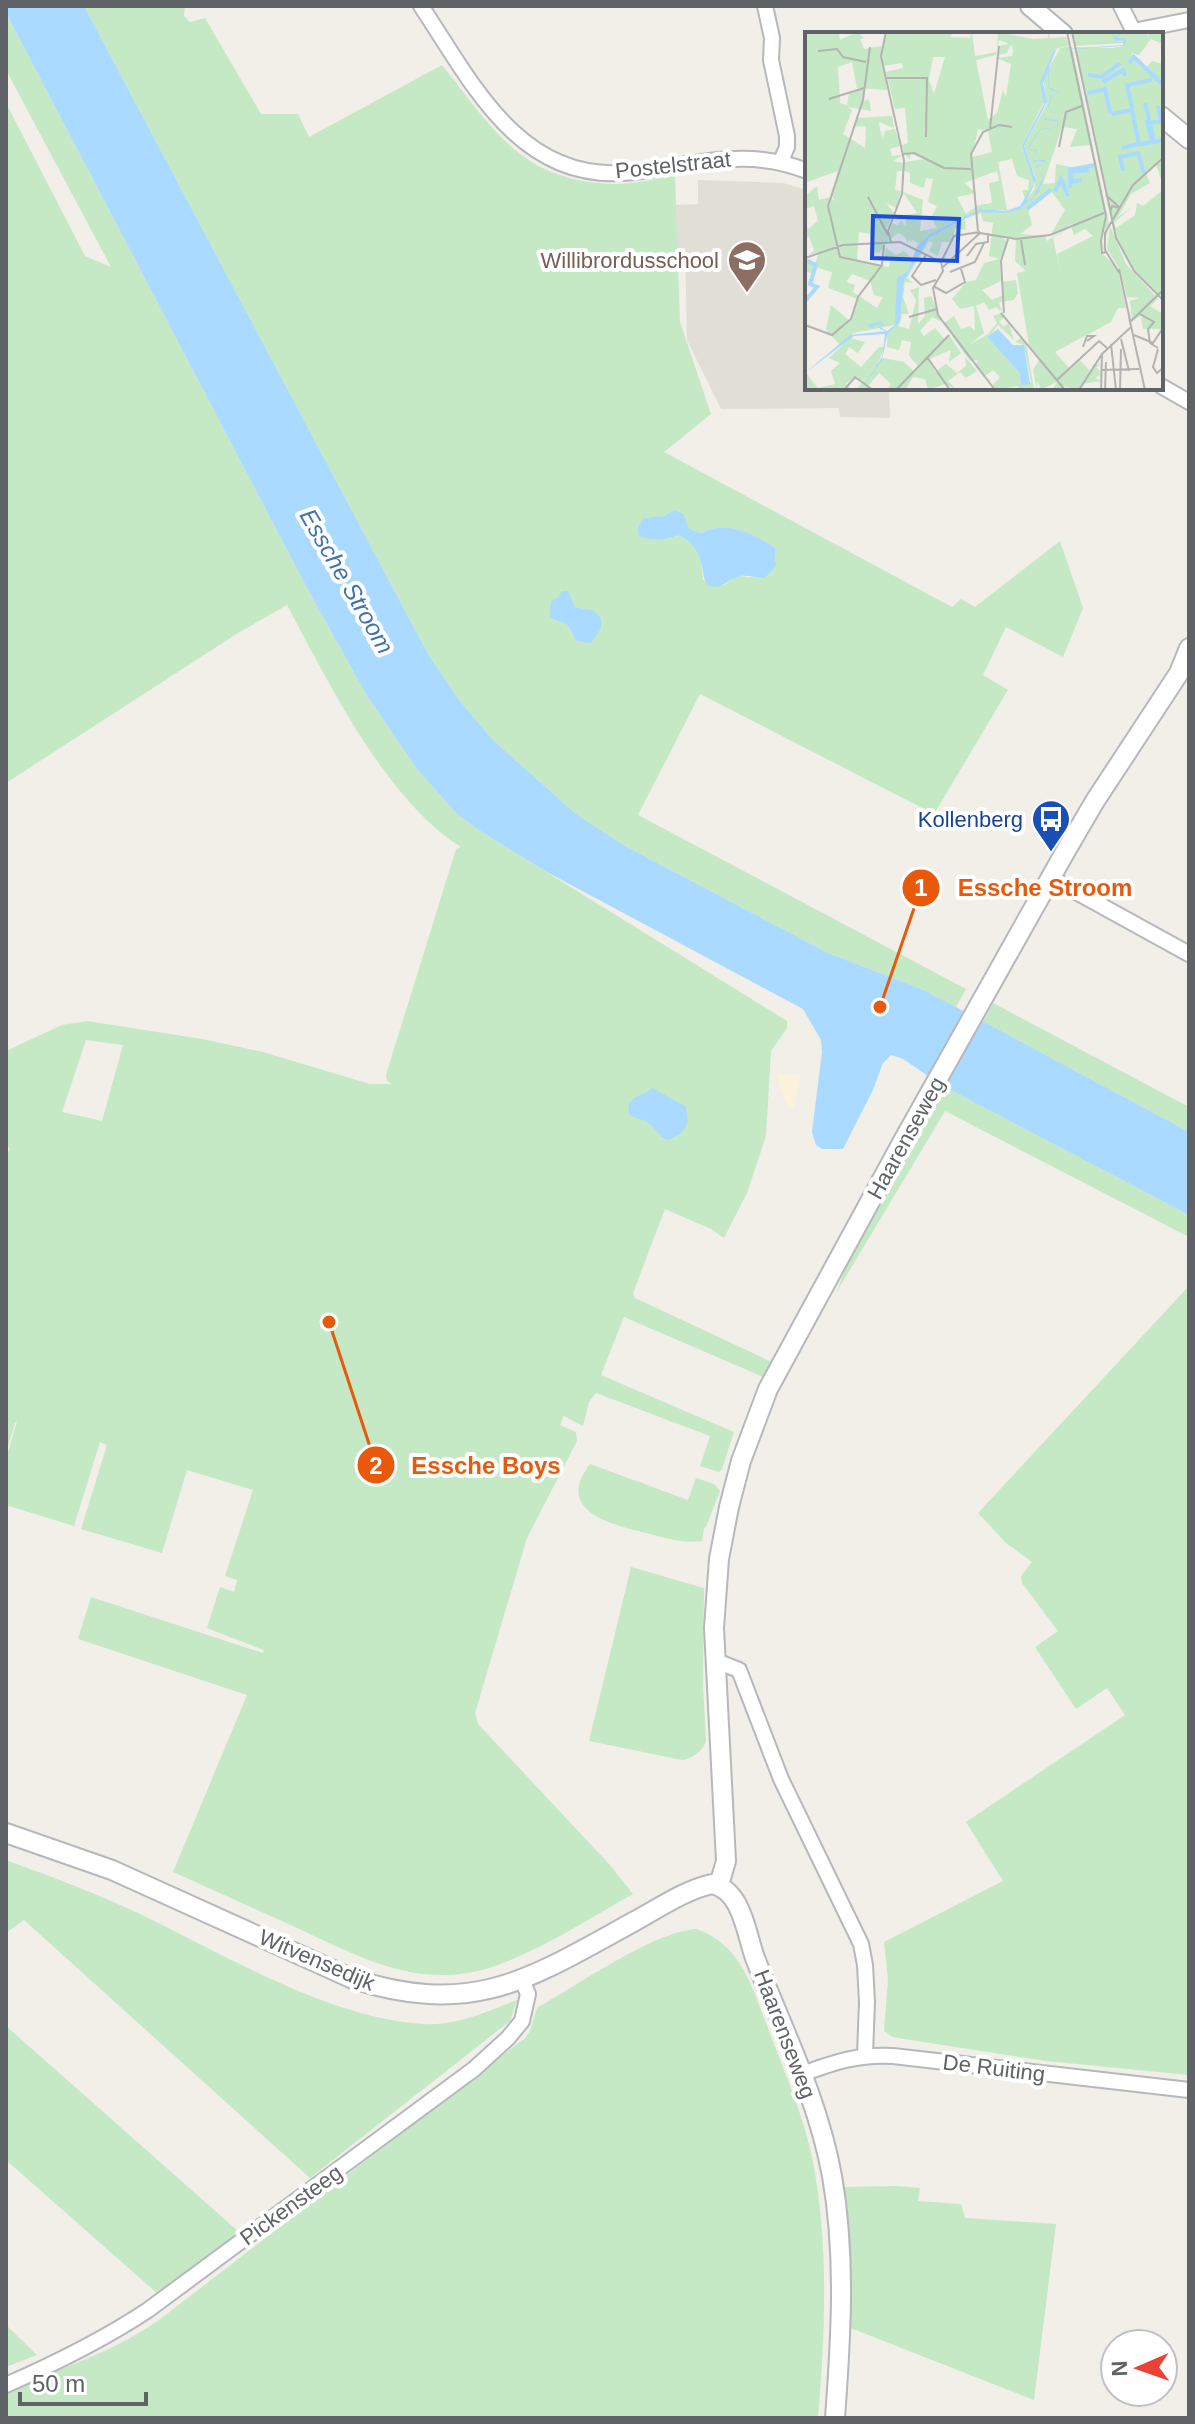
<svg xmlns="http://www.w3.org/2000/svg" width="1195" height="2424" font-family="Arial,sans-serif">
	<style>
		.education { fill: #e1ded6 }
		.green { fill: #c5e8c5; fill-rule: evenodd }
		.sand { fill: #fbf3d9 }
		.water { fill: #aadaff }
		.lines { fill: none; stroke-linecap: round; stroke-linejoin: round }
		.minor-casing { stroke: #b5b8bc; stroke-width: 18 }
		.tertiary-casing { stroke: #b5b8bc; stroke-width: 22 }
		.minor { stroke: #fff; stroke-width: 14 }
		.tertiary { stroke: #fff; stroke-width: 18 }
		.labels { text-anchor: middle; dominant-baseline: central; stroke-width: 8; stroke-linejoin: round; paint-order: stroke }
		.street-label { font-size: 22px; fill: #5f6368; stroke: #fff }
		.education-label { font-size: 22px; fill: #785e54; stroke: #fff; text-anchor: end }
		.transit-label { font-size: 22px; fill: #164399; stroke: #fff; text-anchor: end }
		.water-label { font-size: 24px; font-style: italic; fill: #4174aa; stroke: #fff }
		.inset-river { fill: none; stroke: #aadaff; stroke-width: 4 }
		.inset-road { fill: none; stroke: #b3b3b1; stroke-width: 2 }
		.view { fill: #1d4ed8; fill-opacity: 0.15; stroke: #1d4ed8; stroke-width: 4 }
		.inset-edge { fill: none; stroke: #5f6368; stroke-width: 4 }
		.leader { fill: none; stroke: #e8590c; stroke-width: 3 }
		.callout-dot { fill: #e8590c; stroke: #fff; stroke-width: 3 }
		.mark-label { font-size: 24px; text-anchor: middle; font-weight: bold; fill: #fff }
		.callout-label { font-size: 24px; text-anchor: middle; font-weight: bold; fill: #e8590c; stroke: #fff; stroke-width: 8; stroke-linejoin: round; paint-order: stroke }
	</style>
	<rect width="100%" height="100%" fill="#f1efe8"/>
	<!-- education -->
	<polygon class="education" points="698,180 783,183 807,190 807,388 889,388 890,418 840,417 839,408 721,409 687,340 685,248 673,248 672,205 698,204"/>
	<!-- green -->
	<g class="green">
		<path d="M 84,6 L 185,6 L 184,16 L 190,22 L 205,18 L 261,114 L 298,114 L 309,137 L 442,65 C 494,130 521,181 613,184 C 633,184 655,179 675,176 L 680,322 L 711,414 L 664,452 L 952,607 L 961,599 L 975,607 L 1060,541 L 1083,608 L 1063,657 L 1006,627 L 983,675 L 1008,690 L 934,814 L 700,694 L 638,815 L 966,989 L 956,1007 L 919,988 L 828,953 L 625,846 L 576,814 L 493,740 L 459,700 L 428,654 ZM 684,515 L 688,529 L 702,533 C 724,519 756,534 775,548 L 776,566 L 765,578 L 737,576 L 724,585 L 703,580 C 702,559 699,545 679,535 C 663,544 654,529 644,518 ZM 558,597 L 570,598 L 575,607 L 587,609 L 572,634 L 567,625 L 560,622 L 551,601 Z"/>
		<path d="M 6,13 L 308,590 L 367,696 L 417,769 L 456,813 L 477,829 L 787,1021 L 787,1028 L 771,1051 L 766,1136 L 747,1193 L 724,1238 L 711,1229 L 665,1209 L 633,1293 L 635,1298 L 774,1363 L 766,1378 L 624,1317 L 601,1375 L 734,1432 L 722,1469 L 719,1472 L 700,1466 L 710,1436 L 596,1393 L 589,1402 L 583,1426 L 564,1416 L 560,1425 L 576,1432 L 577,1441 L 527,1538 L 475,1713 L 478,1724 L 609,1864 L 633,1894 C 588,1919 542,1950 492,1967 C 419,1991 360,1957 295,1927 C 254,1909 214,1890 173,1872 L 247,1695 L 78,1639 L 91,1597 L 263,1653 L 264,1650 L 207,1628 L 220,1587 L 234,1592 L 237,1580 L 225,1576 L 253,1490 L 187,1470 L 162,1553 L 81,1529 L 107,1445 L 100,1442 L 74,1526 L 6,1505 L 6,1459 L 17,1421 L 15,1423 L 6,1453 L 6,1156 L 10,1148 L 6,1145 L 6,1051 L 62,1025 L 87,1021 L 202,1039 L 263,1052 L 370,1084 L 392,1084 L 387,1081 L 386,1075 L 456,849 L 461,847 C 385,799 329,683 287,605 L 238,633 L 6,783 L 6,103 L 85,256 L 111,267 L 6,70 ZM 86,1040 L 123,1045 L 102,1121 L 62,1112 Z"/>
		<polygon points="993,1003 1189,1107 1189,1132 983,1022"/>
		<polygon points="943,1086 1189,1215 1189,1237 945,1111 836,1293 853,1249"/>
		<polygon points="1189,1286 1189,2075 1046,2061 892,2037 884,2031 888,1980 884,1942 1003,1881 966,1822 1125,1715 1107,1688 1076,1709 1035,1647 1058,1631 1022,1583 1021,1576 1032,1562 1006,1543 978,1513"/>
		<path d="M 590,1464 L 688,1500 L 696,1478 L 714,1484 L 720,1491 L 706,1527 L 704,1528 L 702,1541 C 683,1544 665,1538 646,1533 C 610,1524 554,1511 590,1464 Z"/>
		<path d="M 631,1567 L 704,1588 L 703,1685 L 706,1741 C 703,1751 691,1759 682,1760 L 589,1741 Z"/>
		<path d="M 6,1860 C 52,1877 98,1894 142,1915 C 225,1955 330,2019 424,2024 C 457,2026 487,2011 517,2000 L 510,2021 L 310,2178 L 24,1920 L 6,1933 Z"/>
		<path d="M 696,1929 C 741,1944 752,1987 768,2028 C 784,2072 804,2116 813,2162 C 829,2245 825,2334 818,2418 L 6,2418 L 6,2391 C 58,2369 112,2353 159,2320 L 525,2038 L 530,2031 L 537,2008 C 576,1986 655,1931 696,1929 Z"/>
		<polygon points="6,2026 239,2232 158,2294 6,2160"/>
		<polygon points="897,2186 920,2188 918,2201 961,2204 965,2218 1056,2224 1034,2400 848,2327 844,2187"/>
		<polygon points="6,2325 37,2355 6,2367"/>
	</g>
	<!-- sand -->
	<path class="sand" d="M 777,1074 L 800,1075 L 794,1109 C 782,1100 779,1089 777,1074 Z"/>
	<!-- water -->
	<g class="water">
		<polygon points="6,6 84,6 428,654 459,700 493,740 576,814 625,846 828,953 919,988 956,1007 1189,1132 1189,1215 943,1086 903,1059 891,1055 883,1063 873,1090 843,1149 822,1149 816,1145 812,1132 822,1052 821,1040 803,1009 545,871 477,829 456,813 417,769 367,696 308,590 6,13"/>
		<path d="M 675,510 L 684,515 L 689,529 L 702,533 C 724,519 756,534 775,548 L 776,566 L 765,578 C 757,578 748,575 740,576 C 730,578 721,590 710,586 C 698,582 710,550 679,535 C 669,540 650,541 639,536 L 638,527 L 644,518 L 664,516 Z"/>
		<polygon points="562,591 568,591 575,607 592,610 601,618 601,628 591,643 577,641 567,625 550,617 551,601 558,597"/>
		<path d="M 652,1088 L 685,1106 C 692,1124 685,1134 667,1140 C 658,1136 655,1127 647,1122 C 640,1118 635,1120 629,1114 C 626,1094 640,1099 652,1088 Z"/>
	</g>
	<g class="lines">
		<!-- minor casing -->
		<g class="minor-casing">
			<g id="minor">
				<path d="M 421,6 C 470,79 517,179 621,173 C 639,172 657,169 675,166 C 722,158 761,153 807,171"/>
				<polyline points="765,6 772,38 771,60 787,136 787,147 781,161"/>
				<polyline points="1121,6 1135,34"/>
				<polyline points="1133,31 1189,20"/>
				<polyline points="1161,386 1189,402"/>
				<polyline points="1051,878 1189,954"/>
				<polyline points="716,1661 739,1670 781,1779 861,1944 865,1965 867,2002 865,2055"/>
				<path d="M 802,2074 C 835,2062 858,2054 893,2056 L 1189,2090"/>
				<path d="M 6,2385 C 56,2363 103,2340 148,2310 L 474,2069 L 508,2038 L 522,2021 L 528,1994 L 522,1980"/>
			</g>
		</g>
		<!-- tertiary casing -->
		<g class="tertiary-casing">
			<g id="tertiary">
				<polyline points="1030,6 1063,34"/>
				<polyline points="1161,116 1189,139"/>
				<path d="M 6,1833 L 112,1870 L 353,1979 C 475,2018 531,1978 635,1921 C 659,1908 685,1890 712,1884 C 742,1890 746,1933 755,1958 C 783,2030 818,2099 832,2176 C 846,2256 841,2337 835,2418"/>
				<polyline points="719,1885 726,1861 714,1628 719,1559 729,1507 741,1461 768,1389 904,1139 1064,854 1095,801 1179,673 1189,648"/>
			</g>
		</g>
		<!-- minor -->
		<use href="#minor" class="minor"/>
		<!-- tertiary -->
		<use href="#tertiary" class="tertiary"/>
	</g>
	<!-- icons -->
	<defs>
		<g id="school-pin" transform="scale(2)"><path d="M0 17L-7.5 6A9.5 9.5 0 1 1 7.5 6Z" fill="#8d6e63" stroke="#fff"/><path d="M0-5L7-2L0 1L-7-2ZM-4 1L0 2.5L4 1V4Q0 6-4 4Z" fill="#fff"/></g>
		<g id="bus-pin" transform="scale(2)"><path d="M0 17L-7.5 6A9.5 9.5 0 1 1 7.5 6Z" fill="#1a4fb4" stroke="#fff"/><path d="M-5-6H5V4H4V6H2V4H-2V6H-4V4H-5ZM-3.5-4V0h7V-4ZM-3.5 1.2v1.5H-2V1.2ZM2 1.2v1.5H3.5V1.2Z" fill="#fff"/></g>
	</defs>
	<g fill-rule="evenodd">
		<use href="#school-pin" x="747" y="260"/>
		<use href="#bus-pin" x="1051" y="819"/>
	</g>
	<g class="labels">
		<!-- street labels -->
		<g class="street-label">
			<text transform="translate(673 165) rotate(-6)">Postelstraat</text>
			<text transform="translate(906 1138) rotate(-61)">Haarenseweg</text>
			<text transform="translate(317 1960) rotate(23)">Witvensedijk</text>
			<text transform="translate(785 2034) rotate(69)">Haarenseweg</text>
			<text transform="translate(994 2068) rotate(7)">De Ruiting</text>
			<text transform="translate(291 2205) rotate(-36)">Pickensteeg</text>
		</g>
		<!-- education labels -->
		<g class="education-label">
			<text x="719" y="260">Willibrordusschool</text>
		</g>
		<!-- transit labels -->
		<g class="transit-label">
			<text x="1023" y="819">Kollenberg</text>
		</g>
		<!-- water labels -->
		<g class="water-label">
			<text transform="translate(347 581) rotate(60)">Essche Stroom</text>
		</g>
	</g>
	<!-- overview -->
	<g transform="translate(805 32)">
		<rect width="358" height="358" fill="#f1efe8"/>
		<path d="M 0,0 L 41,0 L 34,2 L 35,8 L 52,0 L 59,6 L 55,7 L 59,17 L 76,14 L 82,58 L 52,56 L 47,30 L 33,35 L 35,71 L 42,73 L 44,61 L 59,57 L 58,69 L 64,67 L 66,79 L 42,75 L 47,78 L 38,102 L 60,116 L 61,94 L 49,95 L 52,86 L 87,84 L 89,96 L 74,90 L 75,98 L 78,106 L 80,99 L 90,97 L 95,114 L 85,117 L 87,124 L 98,123 L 88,129 L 98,131 L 97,139 L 92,139 L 90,158 L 96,159 L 91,176 L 81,171 L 89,181 L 82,196 L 84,208 L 74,221 L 68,220 L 65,202 L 54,200 L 52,229 L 84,235 L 85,229 L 79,229 L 81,216 L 91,223 L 99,219 L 108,228 L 114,219 L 98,248 L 90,293 L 48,301 L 29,319 L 34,312 L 21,298 L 26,273 L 45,289 L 53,267 L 23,256 L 27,240 L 10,235 L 8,242 L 0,239 L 0,228 L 10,232 L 14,220 L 4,223 L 9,218 L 4,204 L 0,206 L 0,191 L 3,197 L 13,189 L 9,174 L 0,177 L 1,163 L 12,154 L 14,168 L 25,165 L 31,170 L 26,163 L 33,139 L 2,150 L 0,161 ZM 47,242 L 65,249 L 69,263 L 78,265 L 72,276 L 48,260 L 50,253 L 41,250 ZM 149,0 L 145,5 L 165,6 L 167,0 L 170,24 L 192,20 L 193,0 L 228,7 L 243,6 L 244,0 L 245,6 L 261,5 L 264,14 L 250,17 L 236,49 L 239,70 L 217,114 L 229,150 L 220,167 L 217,158 L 223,158 L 224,148 L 212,144 L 207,127 L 193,130 L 202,178 L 171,179 L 126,201 L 117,213 L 107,208 L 105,212 L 105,207 L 102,211 L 100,205 L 93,201 L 86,207 L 84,202 L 87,191 L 93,193 L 96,188 L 101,194 L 100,183 L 112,181 L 98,160 L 118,168 L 115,199 L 132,196 L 126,185 L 132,174 L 123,170 L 128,147 L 121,146 L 119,156 L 105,151 L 105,141 L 99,139 L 99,130 L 120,127 L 106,121 L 105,128 L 99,121 L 97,113 L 103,111 L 100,76 L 90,77 L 81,40 L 98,36 L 97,31 L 79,34 L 76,21 L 82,2 ZM 194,8 L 204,12 L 194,14 L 194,23 L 202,21 L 206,12 L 208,18 L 207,24 L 192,26 L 206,32 L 201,65 L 198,58 L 192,81 L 183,88 L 171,28 L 191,23 ZM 128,25 L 140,25 L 129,62 L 124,48 ZM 173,97 L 183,99 L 187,120 L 167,125 ZM 192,139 L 194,149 L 184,151 L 187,171 L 173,173 L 161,182 L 152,165 L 171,161 L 159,151 ZM 268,0 L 340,0 L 345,6 L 342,0 L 358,0 L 358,12 L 346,7 L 334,23 L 326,21 L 341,36 L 347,29 L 358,32 L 358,153 L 351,132 L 327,154 L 341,142 L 345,151 L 326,162 L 313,185 L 328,174 L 309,191 L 311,196 L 330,183 L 332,171 L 338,174 L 358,158 L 358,266 L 328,237 L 311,206 L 270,15 L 308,16 L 319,14 L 321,11 L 270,14 ZM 256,15 L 267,15 L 304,192 L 298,220 L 301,186 L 295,220 L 312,235 L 321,276 L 313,276 L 306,290 L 250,320 L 265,337 L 275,328 L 285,339 L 289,332 L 297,333 L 291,335 L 297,342 L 290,346 L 296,349 L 277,352 L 274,358 L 257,354 L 259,358 L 247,358 L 253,349 L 236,358 L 232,348 L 232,358 L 228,338 L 235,326 L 224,313 L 212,241 L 221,239 L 210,229 L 211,206 L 196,204 L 203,212 L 195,227 L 196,249 L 177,258 L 187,268 L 198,263 L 197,250 L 211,248 L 213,261 L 209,268 L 194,270 L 197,280 L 191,275 L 184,278 L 179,270 L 171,274 L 179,301 L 164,313 L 183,302 L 192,291 L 188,284 L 196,281 L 199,285 L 194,290 L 199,295 L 204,291 L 209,308 L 193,293 L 183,306 L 214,340 L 216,353 L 226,350 L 219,313 L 210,310 L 216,306 L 221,311 L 229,358 L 213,358 L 213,354 L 191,358 L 187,354 L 195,345 L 188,338 L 179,345 L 170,334 L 173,328 L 165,329 L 154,314 L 139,291 L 149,284 L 156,297 L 165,294 L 170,299 L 169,274 L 155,277 L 147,267 L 161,250 L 171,248 L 179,231 L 194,227 L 184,224 L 188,191 L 178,189 L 176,181 L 160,187 L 161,198 L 150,196 L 147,210 L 137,210 L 133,224 L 124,219 L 128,211 L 124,209 L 102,246 L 108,251 L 100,250 L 98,265 L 104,282 L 97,282 L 96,288 L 93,294 L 104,297 L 111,268 L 105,258 L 114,255 L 113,292 L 120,284 L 119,266 L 126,264 L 137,290 L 127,285 L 115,299 L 119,304 L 130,296 L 140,308 L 144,303 L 156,321 L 144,330 L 146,318 L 124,327 L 130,340 L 141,332 L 152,341 L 161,334 L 160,325 L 172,339 L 161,346 L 155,340 L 143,349 L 152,358 L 140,352 L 123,358 L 120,347 L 108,345 L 100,358 L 82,358 L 86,352 L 74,341 L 63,354 L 67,358 L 51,358 L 78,326 L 99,330 L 110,340 L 114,335 L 104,324 L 106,310 L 97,308 L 94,318 L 82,315 L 82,303 L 95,290 L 99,249 L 124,206 L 173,180 L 214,178 L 229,158 L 231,146 L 219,114 L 242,72 L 238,46 ZM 257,95 L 272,97 L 265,115 L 285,113 L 290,132 L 271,136 L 251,132 L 250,151 L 238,152 ZM 246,159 L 260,178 L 246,202 L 272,190 L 242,209 L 240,204 L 215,202 L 227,193 L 223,177 ZM 266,195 L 269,203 L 280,197 L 288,204 L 252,222 L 257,246 L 248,206 ZM 305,194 L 321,232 L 353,267 L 345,274 L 358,282 L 356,297 L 338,297 L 336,284 L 327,289 L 325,269 L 335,266 L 322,265 L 315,238 L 302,217 ZM 45,306 L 60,310 L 53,321 L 44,315 L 40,322 L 56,335 L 74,315 L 80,315 L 71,335 L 58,349 L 50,344 L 41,352 L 47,358 L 0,358 L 1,341 L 13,356 L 30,352 L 26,339 L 35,331 L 24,326 Z" fill="#c5e8c5" fill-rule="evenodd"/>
		<path d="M 319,0 L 310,6 L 320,6 L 321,11 L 319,14 L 251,18 L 244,35 L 244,55 L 255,61 L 247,63 L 244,75 L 250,83 L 238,87 L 253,88 L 253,95 L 235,98 L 223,117 L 232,118 L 228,128 L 241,128 L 232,136 L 239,146 L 233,161 L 214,178 L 197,181 L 173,180 L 124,206 L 99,249 L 95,290 L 82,303 L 77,328 L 56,358 L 77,325 L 80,302 L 49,304 L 0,341 L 45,303 L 81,299 L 75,297 L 74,295 L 77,291 L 65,296 L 62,293 L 77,289 L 78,293 L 75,295 L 82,299 L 90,293 L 92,246 L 103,239 L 112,214 L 126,201 L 175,177 L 200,179 L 215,174 L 229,151 L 217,114 L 239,72 L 235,50 L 249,18 L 318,13 L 319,7 L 311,9 L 308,5 ZM 243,38 L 244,57 L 254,61 L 246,63 L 243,75 L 250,83 L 238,88 L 252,89 L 252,95 L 235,97 L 222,117 L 231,119 L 228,129 L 240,130 L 231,134 L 238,146 L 226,169 L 222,168 L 231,148 L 219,114 L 242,70 L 238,51 ZM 193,297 L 208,313 L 219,313 L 225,352 L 216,353 L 214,340 L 182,305 Z" fill="#aadaff" fill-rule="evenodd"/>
		<path class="inset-river" d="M 324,31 L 329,25 L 358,53M 283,43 L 297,45 L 315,31M 298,50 L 318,38 L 320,44M 283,61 L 300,57 L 305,81M 340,71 L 345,91 L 356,89 L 353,74M 327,76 L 322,53 L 347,48M 306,82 L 327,78 L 334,112 L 317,116M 346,94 L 349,110 L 358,108M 336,112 L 347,110 L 342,88M 318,139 L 315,125 L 333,121 L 339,141M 277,148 L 267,150 L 265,140 L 284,138M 265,156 L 265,138 L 289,133M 250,159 L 256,147 L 263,164M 222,177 L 246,158M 0,269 L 12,255 L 5,252 L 11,233 L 1,228"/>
		<path class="inset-road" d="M 81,0 L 76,24 L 99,128 L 97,162 L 83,199 L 86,210M 262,0 L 301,184 L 296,209 L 297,221 L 302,220M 267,0 L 311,206 L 329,239 L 358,268M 65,15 L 58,68 L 23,174 L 35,225 L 77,234M 13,19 L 32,17 L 38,25 L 61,30M 80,46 L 122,46 L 121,105M 24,67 L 59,56M 185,97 L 194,14M 254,115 L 261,80 L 277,74M 98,122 L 109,121 L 139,136 L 166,137M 301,163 L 315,176 L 307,174 L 305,180M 63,165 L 83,203M 173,199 L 166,122 L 178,100 L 194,93 L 207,95M 175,201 L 211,207 L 245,203 L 299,181M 216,208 L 220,233M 121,223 L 107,244 L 116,253 L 131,248M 162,224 L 171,212 L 183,210 L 183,201M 0,226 L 38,213 L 95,210 L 136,230M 136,230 L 138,239 L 128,256 L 133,283 L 190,358M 136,230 L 149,204 L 175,200M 138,235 L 175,201M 314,237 L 325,288M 145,240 L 170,230 L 179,211M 315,242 L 300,218 L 300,201 L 328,153 L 358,126M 128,254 L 141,261 L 160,250 L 156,237M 196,281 L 260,358M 199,281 L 196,229 L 203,207M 335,282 L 349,290 L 343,297 L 345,311 L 353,316M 104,285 L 132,277M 324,285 L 340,358M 325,290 L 358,258M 0,293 L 27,303 L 46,287 L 53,265 L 77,233 L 79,213M 329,303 L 348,311 L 358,296M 316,307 L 324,339M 306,312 L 311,358M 278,315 L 282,304 L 289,304 L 282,309M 353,317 L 348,335 L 352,341 L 358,336M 122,325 L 145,358M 297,338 L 334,337M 252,348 L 294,309 L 302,316M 39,358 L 50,345 L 68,358M 91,358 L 144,303M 274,358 L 297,322M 296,358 L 297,322 L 326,295M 300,358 L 301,330M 315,358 L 316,317"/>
		<path class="view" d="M 68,184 L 154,187 L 152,229 L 67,226 Z"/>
		<rect width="358" height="358" class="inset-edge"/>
	</g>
	<!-- callouts -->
	<path class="leader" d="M880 1007L921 888M329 1322L376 1465"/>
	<g class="callout-dot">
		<circle cx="880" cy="1007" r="8"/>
		<circle cx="329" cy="1322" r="8"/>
		<circle cx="921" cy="888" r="20"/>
		<circle cx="376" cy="1465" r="20"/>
	</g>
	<g class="mark-label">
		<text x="921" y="896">1</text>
		<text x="376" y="1474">2</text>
	</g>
	<g class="callout-label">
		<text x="1045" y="896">Essche Stroom</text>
		<text x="486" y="1474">Essche Boys</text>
	</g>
	<!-- border -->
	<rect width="1195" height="2424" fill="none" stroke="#5f6368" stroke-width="16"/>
	<!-- north arrow -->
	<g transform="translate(1139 2368) rotate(268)"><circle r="38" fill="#ffffff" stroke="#bfc1c3" stroke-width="2"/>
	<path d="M0-6L14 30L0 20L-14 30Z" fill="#ea4335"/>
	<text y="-12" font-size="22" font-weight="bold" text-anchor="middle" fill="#5f6368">N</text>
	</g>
	<!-- scale -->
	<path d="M20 2392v12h126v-12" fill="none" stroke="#5f6368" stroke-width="4"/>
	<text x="32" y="2392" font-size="24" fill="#5f6368" stroke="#ffffff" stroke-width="6" paint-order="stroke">50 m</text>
</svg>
